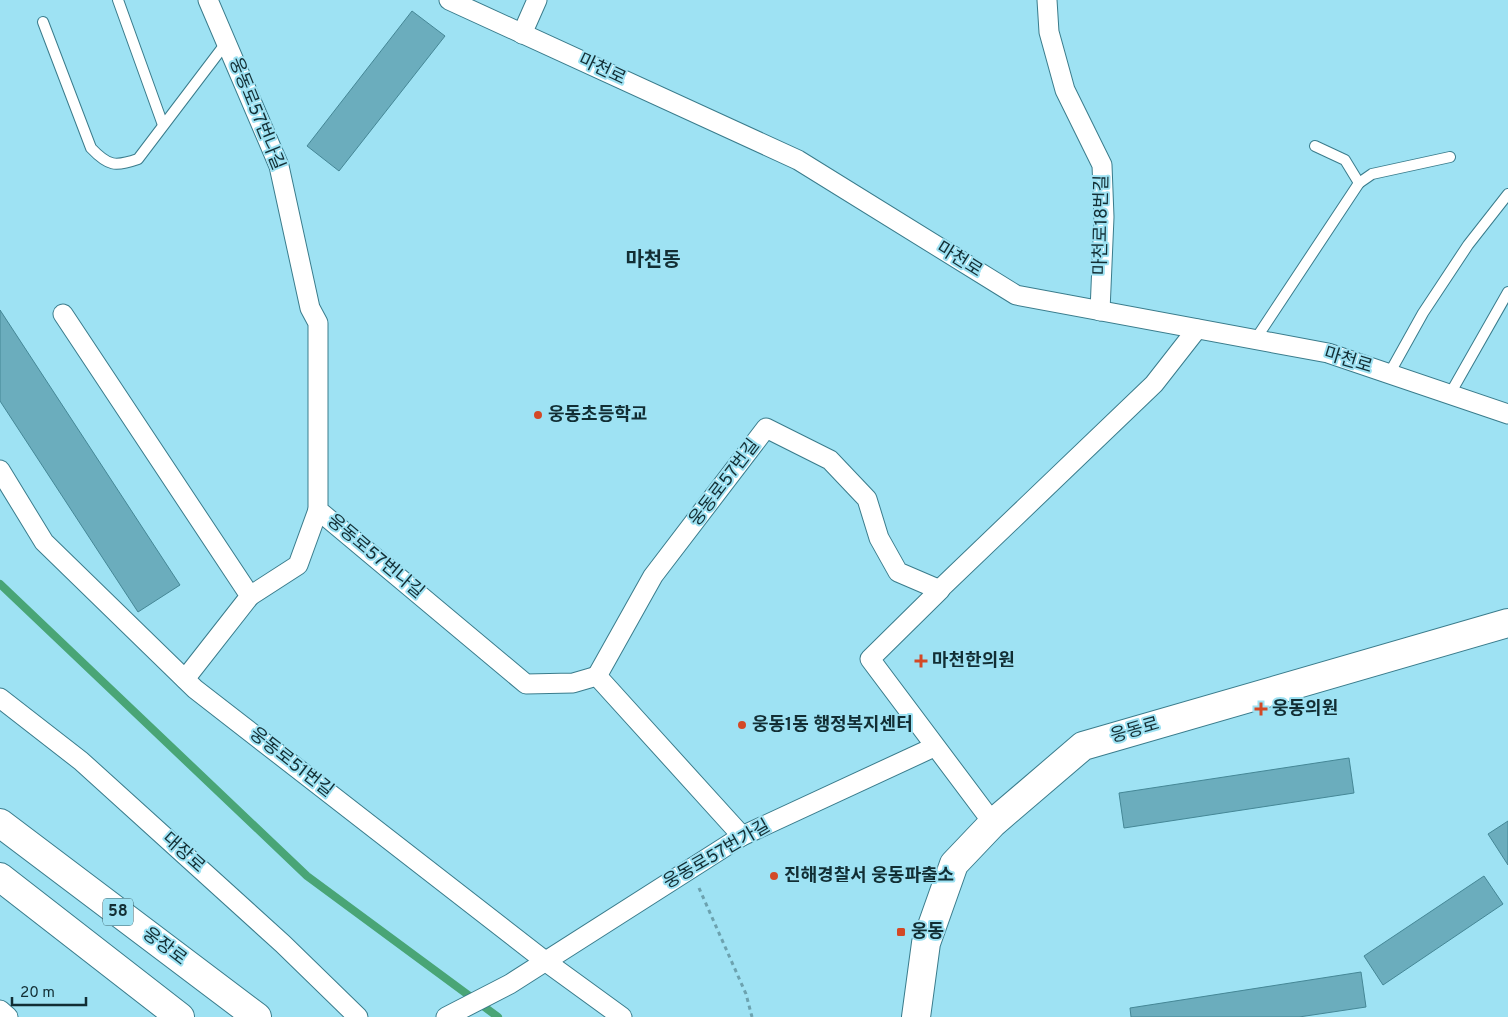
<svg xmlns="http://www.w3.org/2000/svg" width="1508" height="1017" font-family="Overpass,'Noto Sans KR',sans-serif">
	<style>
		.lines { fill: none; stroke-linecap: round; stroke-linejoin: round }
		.stream { stroke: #49a576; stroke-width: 8 }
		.building { fill: #6badbd; stroke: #458796 }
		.lane-casing { stroke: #3a7c8c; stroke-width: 12 }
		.street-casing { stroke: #3a7c8c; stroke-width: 21 }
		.secondary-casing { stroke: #3a7c8c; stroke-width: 30 }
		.primary-casing { stroke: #3a7c8c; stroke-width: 30 }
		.path { stroke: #6ca2af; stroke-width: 3; stroke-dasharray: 4 4; stroke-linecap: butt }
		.lane { stroke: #fff; stroke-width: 10 }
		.street { stroke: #fff; stroke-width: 19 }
		.secondary { stroke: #fff; stroke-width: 28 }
		.primary { stroke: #fff; stroke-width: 28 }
		.poi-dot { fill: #d34926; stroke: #9ee2f3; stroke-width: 2 }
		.labels { text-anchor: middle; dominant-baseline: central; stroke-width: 4; stroke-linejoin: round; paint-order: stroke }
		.shield { fill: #9ee2f3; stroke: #3c646d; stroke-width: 1 }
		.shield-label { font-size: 16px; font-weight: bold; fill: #122e34 }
		.street-label { font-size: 18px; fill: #122e34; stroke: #9ee2f3 }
		.poi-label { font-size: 18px; font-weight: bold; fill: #122e34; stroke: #9ee2f3; text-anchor: start }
		.quarter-label { font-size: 20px; font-weight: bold; fill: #122e34; stroke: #9ee2f3 }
	</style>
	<rect width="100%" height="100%" fill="#9ee2f3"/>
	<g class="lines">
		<!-- stream -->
		<polyline class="stream" points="0,584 307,876 498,1017"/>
	</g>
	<!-- building -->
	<g class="building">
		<polygon points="412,11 445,36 339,171 307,146"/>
		<polygon points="0,310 180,585 138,612 0,401"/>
		<polygon points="1349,758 1354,793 1124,828 1119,793"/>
		<polygon points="1508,821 1508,865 1488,834"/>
		<polygon points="1484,876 1503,904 1383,985 1364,956"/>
		<polygon points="1361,972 1366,1007 1299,1017 1131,1017 1130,1008"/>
	</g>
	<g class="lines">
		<!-- lane casing -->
		<g class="lane-casing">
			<g id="lane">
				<polyline points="118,0 163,125"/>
				<path d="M 43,22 L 91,148 C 108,166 115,167 138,159 L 226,43"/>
				<polyline points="1315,146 1345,160 1359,183"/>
				<polyline points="1255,340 1359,183 1372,174 1450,157"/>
				<polyline points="1389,374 1423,313 1468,245 1508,194"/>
				<polyline points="1450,394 1508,292"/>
			</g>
		</g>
		<!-- street casing -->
		<g class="street-casing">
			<g id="street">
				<polyline points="208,0 279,166 310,308 318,323 318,510 526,684 573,683 597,676 742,836"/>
				<polyline points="449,0 798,160 1016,295 1328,353 1508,414"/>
				<polyline points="1047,0 1049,32 1065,90 1102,165 1104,217 1100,311"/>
				<polyline points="522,34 537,0"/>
				<polyline points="63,314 250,596 185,679"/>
				<polyline points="0,470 44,542 195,689 545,961 622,1017"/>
				<polyline points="939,590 1154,384 1197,329"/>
				<polyline points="250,596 298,565 318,510"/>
				<polyline points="597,676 653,576 766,428 830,460 867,499 879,538 898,572 940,590 870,659 993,823"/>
				<polyline points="0,698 81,761 283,944 358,1017"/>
				<polyline points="0,1010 8,1017"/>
				<polyline points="446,1017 510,984 742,836 934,747"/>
			</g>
		</g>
		<!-- secondary casing -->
		<g class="secondary-casing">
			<polyline id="secondary" points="916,1017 926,943 954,864 993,823 1083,746 1508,623"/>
		</g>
		<!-- primary casing -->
		<g class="primary-casing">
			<g id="primary">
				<polyline points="0,823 257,1017"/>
				<polyline points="0,877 180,1017"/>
			</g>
		</g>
		<!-- path -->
		<polyline class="path" points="699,888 746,994 752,1017"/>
		<!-- lane -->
		<use href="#lane" class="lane"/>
		<!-- street -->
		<use href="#street" class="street"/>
		<!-- secondary -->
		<use href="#secondary" class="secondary"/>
		<!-- primary -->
		<use href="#primary" class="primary"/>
	</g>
	<!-- markers -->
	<g class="poi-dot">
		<circle cx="538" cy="415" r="5"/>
		<path d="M918.5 653.5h5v5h5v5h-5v5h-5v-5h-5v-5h5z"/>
		<path d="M1258.5 701.5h5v5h5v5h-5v5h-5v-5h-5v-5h5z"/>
		<circle cx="742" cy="725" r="5"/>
		<circle cx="774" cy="876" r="5"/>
		<rect x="896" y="927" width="10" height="10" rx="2.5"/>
	</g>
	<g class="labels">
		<!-- shield labels -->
		<rect class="shield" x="103" y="898.5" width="30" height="27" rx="4"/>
		<g class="shield-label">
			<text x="118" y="912">58</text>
		</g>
		<!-- street labels -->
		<g class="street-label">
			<text transform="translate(602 70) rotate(25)">마천로</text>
			<text transform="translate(256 114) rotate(68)">웅동로57번나길</text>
			<text transform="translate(1102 225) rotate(-89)">마천로18번길</text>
			<text transform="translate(959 260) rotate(32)">마천로</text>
			<text transform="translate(1348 361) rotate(17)">마천로</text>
			<text transform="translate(725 483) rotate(-53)">웅동로57번길</text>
			<text transform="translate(375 557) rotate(40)">웅동로57번나길</text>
			<text transform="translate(1135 731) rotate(-16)">웅동로</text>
			<text transform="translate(291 763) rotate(38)">웅동로51번길</text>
			<text transform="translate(183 853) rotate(42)">대장로</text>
			<text transform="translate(717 855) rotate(-30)">웅동로57번가길</text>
			<text transform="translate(164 947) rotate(37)">웅장로</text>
		</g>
		<!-- poi labels -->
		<g class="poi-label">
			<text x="548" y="415">웅동초등학교</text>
			<text x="932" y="661">마천한의원</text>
			<text x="1272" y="709">웅동의원</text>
			<text x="752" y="725">웅동1동 행정복지센터</text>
			<text x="784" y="876">진해경찰서 웅동파출소</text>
			<text x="911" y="932">웅동</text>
		</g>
		<!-- quarter labels -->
		<g class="quarter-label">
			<text x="653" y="261">마천동</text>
		</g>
	</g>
	<!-- scale -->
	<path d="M12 997v8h74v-8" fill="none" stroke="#122e34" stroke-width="2.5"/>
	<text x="20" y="997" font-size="15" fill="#122e34" stroke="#9ee2f3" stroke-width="4" paint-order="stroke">20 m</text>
</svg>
